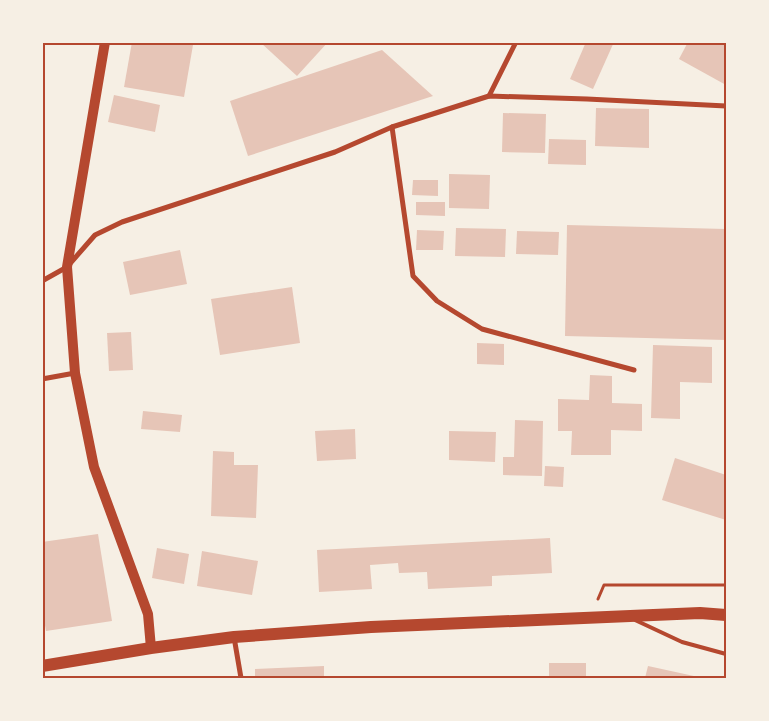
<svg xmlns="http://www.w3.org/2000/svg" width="769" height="721" font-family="'DM Sans',sans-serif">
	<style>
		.building { fill: #e6c5b7 }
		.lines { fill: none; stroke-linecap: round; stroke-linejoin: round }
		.path { stroke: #b5482f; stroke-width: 3 }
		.service { stroke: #b5482f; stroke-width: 4 }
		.minor { stroke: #b5482f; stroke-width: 5 }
		.secondary { stroke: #b5482f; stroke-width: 10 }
		.primary { stroke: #b5482f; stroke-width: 12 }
		.neatline { fill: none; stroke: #b5482f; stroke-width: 2 }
	</style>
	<rect width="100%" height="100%" fill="#f6efe4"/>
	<!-- building -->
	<g class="building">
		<polygon points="132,42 178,42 193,45 184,97 124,87"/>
		<polygon points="260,42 328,42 297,76"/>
		<polygon points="586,42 614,42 593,89 570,79"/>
		<polygon points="688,42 726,42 726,85 679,59"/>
		<polygon points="382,50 433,96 248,156 230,101"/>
		<polygon points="114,95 160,105 155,132 108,122"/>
		<polygon points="596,108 649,109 649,148 595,146"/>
		<polygon points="503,113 546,114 545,153 502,152"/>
		<polygon points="549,139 586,140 586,165 548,164"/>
		<polygon points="449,174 490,175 489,209 449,208"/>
		<polygon points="413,180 438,180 438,196 412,195"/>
		<polygon points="416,202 445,202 445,216 416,215"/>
		<polygon points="567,225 726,229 726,340 565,336"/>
		<polygon points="456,228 506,229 505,257 455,256"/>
		<polygon points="417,230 444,231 443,250 416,250"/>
		<polygon points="517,231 559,232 558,255 516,254"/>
		<polygon points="180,250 187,284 130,295 123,262"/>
		<polygon points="292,287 300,343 220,355 211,299"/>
		<polygon points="131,332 133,370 109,371 107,333"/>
		<polygon points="477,343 504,344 504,365 477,364"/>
		<polygon points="653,345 712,347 712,383 680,382 680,419 651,418"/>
		<polygon points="590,375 612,376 612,403 642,404 642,431 611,430 611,455 571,455 572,431 558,431 558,399 589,400"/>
		<polygon points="143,411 182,415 180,432 141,429"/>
		<polygon points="515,420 543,421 542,476 503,475 503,457 514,457"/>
		<polygon points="355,429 356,459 317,461 315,431"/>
		<polygon points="449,431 496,432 495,462 449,460"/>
		<polygon points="213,451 234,452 234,465 258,465 256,518 211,516"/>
		<polygon points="675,458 726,475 726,520 662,500"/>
		<polygon points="545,466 564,467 563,487 544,486"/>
		<polygon points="98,534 112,621 46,631 42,608 42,542"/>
		<polygon points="550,538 552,573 492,576 492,586 428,589 427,572 399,573 398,563 370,565 372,589 319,592 317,550"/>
		<polygon points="157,548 189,554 184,584 152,578"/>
		<polygon points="202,551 258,561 252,595 197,586"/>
		<rect x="549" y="663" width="37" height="15"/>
		<polygon points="324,666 324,678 255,678 255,669"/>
		<polygon points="648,666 703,678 645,678"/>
	</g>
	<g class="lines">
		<!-- path -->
		<polyline class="path" points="598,599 604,585 726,585"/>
		<!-- service -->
		<polyline class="service" points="635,620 682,642 726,654"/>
		<!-- minor -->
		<g class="minor">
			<polyline points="489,96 516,42"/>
			<polyline points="392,127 413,276 437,301 482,329 634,370"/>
			<polyline points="42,281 67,267 95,235 122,222 335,152 392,127 489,96 587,99 726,106"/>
			<polyline points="42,379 75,373"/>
			<polyline points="234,637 241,678"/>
		</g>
		<!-- secondary -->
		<polyline class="secondary" points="105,42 67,267 75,373 94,467 148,614 151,648"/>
		<!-- primary -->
		<polyline class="primary" points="42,666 151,648 234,637 371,627 700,613 726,615"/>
	</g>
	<!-- border -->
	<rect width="769" height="721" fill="none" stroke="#f6efe4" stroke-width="88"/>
	<rect x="44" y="44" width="681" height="633" class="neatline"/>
</svg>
